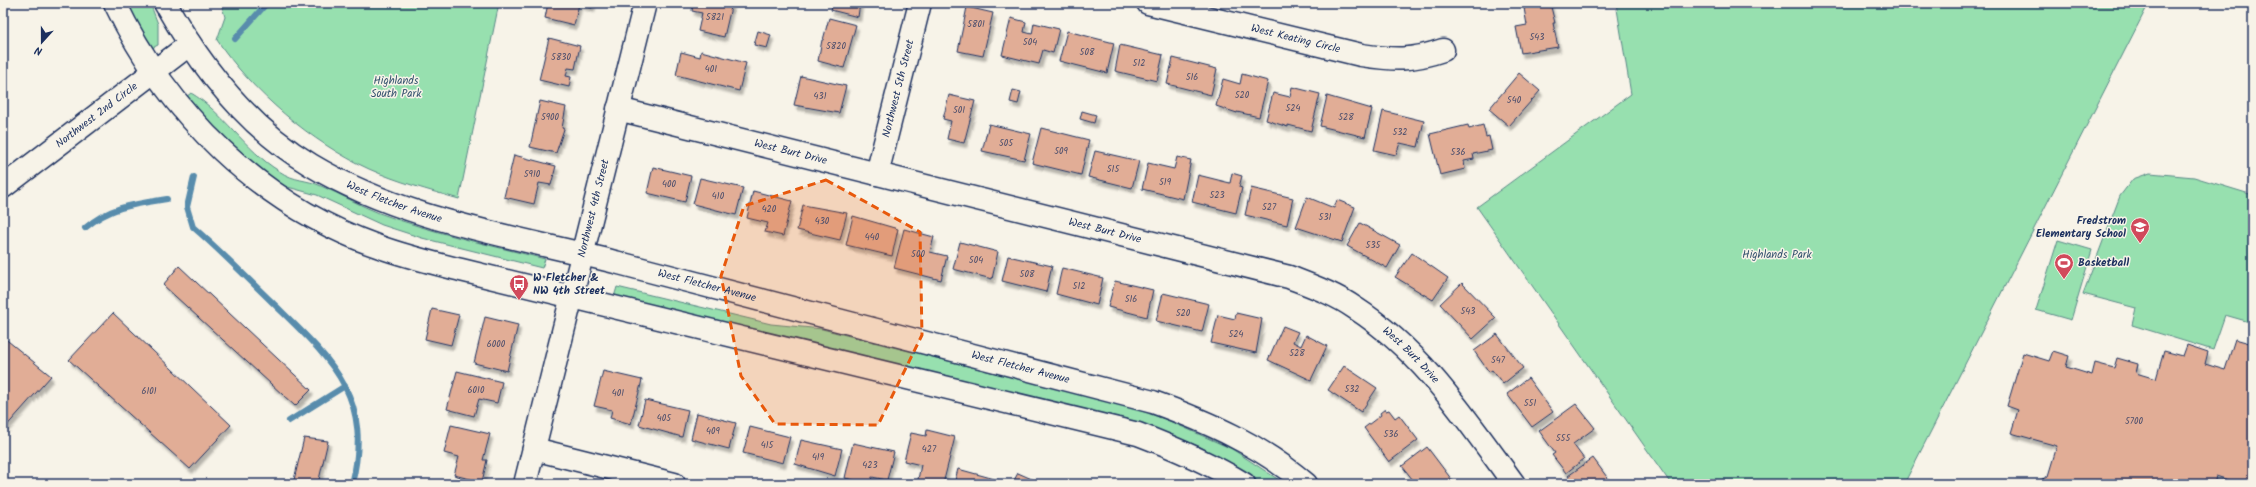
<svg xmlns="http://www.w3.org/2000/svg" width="2256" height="487" font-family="Kalam,sans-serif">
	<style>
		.green { fill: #97e0af; stroke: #598886 }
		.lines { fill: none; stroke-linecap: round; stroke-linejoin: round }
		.stream { stroke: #588cac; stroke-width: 6 }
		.building { fill: #e1ad96; stroke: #1b2f5e; filter: url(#shadow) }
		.minor-casing { stroke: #1b2f5e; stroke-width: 25 }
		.secondary-casing { stroke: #1b2f5e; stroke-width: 25 }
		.minor { stroke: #f7f3e8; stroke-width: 22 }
		.secondary { stroke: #f7f3e8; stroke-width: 22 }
		.marked { fill: #e8590c; fill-opacity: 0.2; stroke: #e8590c; stroke-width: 3; stroke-dasharray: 8 5; stroke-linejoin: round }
		.labels { text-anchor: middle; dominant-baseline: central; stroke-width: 3; stroke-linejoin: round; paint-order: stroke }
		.number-label { font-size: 9px; fill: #4c4e6c }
		.street-label { font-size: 11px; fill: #1b2f5e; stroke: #f7f3e8 }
		.park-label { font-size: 11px; fill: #34526e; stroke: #f7f3e8 }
		.poi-label { font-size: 11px; font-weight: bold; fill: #1b2f5e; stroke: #f7f3e8; text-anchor: start }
	</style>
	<defs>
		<filter id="shadow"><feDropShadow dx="2.5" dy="4.5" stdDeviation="1" flood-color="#0004"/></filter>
	</defs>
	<rect width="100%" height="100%" fill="#f7f3e8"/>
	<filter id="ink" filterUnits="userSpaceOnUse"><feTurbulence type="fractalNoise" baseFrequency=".025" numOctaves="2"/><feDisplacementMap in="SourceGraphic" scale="8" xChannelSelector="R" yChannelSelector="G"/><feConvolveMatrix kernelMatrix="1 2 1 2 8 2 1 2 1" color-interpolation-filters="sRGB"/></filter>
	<g filter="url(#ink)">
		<!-- green -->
		<g class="green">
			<polygon points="127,3 150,3 158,24 158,45 152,48 141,32"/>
			<path d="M 221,3 L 499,3 L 459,199 C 428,190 398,182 369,169 C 312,143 252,92 217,40 L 225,17 Z"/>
			<polygon points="1616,3 2149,3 1904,484 1671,484 1477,207 1631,94"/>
			<path d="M 191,93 C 222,111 246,151 279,171 C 295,182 307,179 321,186 C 340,194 359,205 379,213 C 433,233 490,245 545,259 L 542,268 L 422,238 L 382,225 L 317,195 L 284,186 L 254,165 L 204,118 L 186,97 Z"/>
			<polygon points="2150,173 2194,177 2253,195 2253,323 2225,315 2213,350 2132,325 2136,308 2083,294 2120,196 2133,179"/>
			<polygon points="2058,240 2092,250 2071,320 2036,310"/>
			<polygon points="617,287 771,324 822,329 1133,408 1165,419 1232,449 1285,484 1263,484 1201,447 1163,432 1120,419 614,297"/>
		</g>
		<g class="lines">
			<!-- stream -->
			<g class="stream">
				<polyline points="235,39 267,3"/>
				<path d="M 194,177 L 187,207 L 193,227 C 221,251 246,277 272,302 C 330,359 374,395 352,484"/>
				<path d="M 85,228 C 111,206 135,204 167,199"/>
				<polyline points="289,421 345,386"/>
			</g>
		</g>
		<!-- building -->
		<g class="building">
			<polygon points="548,3 593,3 592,8 579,4 574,25 545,18"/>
			<polygon points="693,3 732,3 724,37 698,31 702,13 692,11"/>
			<polygon points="833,3 860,3 858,17 831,10"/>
			<polygon points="1550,3 1555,23 1553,23 1558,47 1521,53 1516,27 1527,25 1524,8"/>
			<polygon points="967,7 993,13 983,56 958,51"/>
			<polygon points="829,18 856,25 844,68 818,61 822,40 823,40"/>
			<polygon points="1011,18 1026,22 1024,32 1032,34 1034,23 1059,29 1053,53 1043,50 1039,64 1002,55"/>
			<polygon points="758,31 771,35 767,48 754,45"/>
			<polygon points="1067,31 1114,43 1107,73 1059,61"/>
			<polygon points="549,38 580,46 575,69 568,68 566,76 571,77 569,87 539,80"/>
			<polygon points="1120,45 1163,55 1157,81 1115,71"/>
			<polygon points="701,51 746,63 739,91 676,75 681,52 700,57"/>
			<polygon points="1173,58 1217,69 1211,95 1167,84"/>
			<polygon points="1519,73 1540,91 1509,126 1489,109"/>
			<polygon points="1242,74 1268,81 1259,117 1237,112 1237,113 1216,106 1223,79 1240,84"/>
			<polygon points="801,76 846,86 839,113 794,105"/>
			<polygon points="1292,87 1320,94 1311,131 1288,125 1288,127 1266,120 1273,93 1290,97"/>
			<polygon points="1013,90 1021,92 1018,104 1010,102"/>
			<polygon points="949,95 975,101 964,143 947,139 951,121 943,119"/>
			<polygon points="1327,96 1372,109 1365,137 1320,126"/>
			<polygon points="540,101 566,107 562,128 564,129 556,153 530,147"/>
			<polygon points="1082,111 1096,115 1094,123 1080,119"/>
			<polygon points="1383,111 1424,121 1418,147 1400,143 1396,155 1374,150"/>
			<polygon points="989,124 1031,134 1024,160 982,151"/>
			<polygon points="1468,125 1469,129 1483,125 1486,137 1489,136 1492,150 1473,154 1474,159 1464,161 1465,169 1440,175 1430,134"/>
			<polygon points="1041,128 1089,140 1081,175 1032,163"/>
			<polygon points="1095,151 1139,161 1132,188 1088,177"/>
			<polygon points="514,155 556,166 551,185 539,183 534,204 504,197"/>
			<polygon points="1177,157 1191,160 1183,199 1142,189 1148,163 1174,169"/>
			<polygon points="653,167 691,176 685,202 647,193"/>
			<polygon points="1232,173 1242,176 1239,187 1242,188 1236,213 1192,202 1198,175 1230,183"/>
			<polygon points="700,178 743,188 736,215 693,204"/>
			<polygon points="1251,188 1293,198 1287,225 1245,215"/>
			<polygon points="753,191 792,201 783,236 765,232 768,223 747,218"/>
			<polygon points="1307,197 1334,208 1337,200 1355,207 1342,242 1296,227"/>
			<polygon points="803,205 847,213 840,240 797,230"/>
			<polygon points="853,216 898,229 892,256 846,245"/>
			<polygon points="1360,223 1400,245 1387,268 1347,246"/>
			<polygon points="904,229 934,237 930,252 947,256 941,280 894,268"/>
			<polygon points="960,242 998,252 992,279 953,269"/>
			<polygon points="1412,253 1448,278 1433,300 1395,277"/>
			<polygon points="1008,256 1052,266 1046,292 1002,281"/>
			<polygon points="179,266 311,390 295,406 163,285"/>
			<polygon points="1062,268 1103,278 1097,305 1056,294"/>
			<polygon points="1115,281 1153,290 1147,317 1108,307"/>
			<polygon points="1462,283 1496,318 1473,339 1440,304"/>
			<polygon points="1163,293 1209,304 1202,332 1156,321"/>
			<polygon points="432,309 459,315 451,345 425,339"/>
			<polygon points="113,313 231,425 190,469 69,360"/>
			<polygon points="1236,313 1262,319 1256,353 1211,343 1218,315 1235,319"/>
			<polygon points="485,317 518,325 507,371 474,363"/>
			<polygon points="1283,326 1298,332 1293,342 1301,346 1306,335 1327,346 1311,380 1268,360"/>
			<polygon points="1497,334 1523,368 1503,384 1492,370 1489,372 1474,351"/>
			<polygon points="3,337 51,376 3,430"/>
			<polygon points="2235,339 2253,344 2253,484 2241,484 2216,476 2214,484 2033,484 2048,476 2057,446 2011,433 2018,410 2007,406 2023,353 2049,361 2053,351 2069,356 2066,367 2092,375 2095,363 2114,368 2117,358 2138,364 2136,373 2156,379 2164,351 2183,356 2187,345 2208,352 2205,364 2225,370"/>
			<polygon points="1344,366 1377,388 1361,412 1328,390"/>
			<polygon points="457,371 502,382 497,403 479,399 474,416 447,409"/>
			<polygon points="603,371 642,380 631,424 610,418 612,410 594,406"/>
			<polygon points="1528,378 1553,412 1532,427 1507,394"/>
			<polygon points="645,400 688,410 682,437 639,425"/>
			<polygon points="1576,404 1595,428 1573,444 1584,459 1566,473 1552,455 1555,453 1539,431"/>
			<polygon points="1385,409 1386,411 1389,410 1395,418 1399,415 1418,440 1389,462 1364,428 1381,415 1380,413"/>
			<polygon points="697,413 736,423 729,449 691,439"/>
			<polygon points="451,425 490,434 483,460 487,460 482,482 454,475 459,457 444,453"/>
			<polygon points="750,427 790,437 783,463 743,453"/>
			<polygon points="927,430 955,437 943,484 917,484 921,465 904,461 911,433 926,436"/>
			<polygon points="304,438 328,441 318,484 293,484"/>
			<polygon points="801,440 842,449 835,476 795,464"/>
			<polygon points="853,443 894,452 887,480 872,477 870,484 868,484 845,478"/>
			<polygon points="1427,447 1455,484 1416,484 1402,466"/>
			<polygon points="1593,458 1612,484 1574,484 1568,476"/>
			<polygon points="958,469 1002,481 1001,484 954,484"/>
			<polygon points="1018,473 1034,480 1032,484 1012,484"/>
		</g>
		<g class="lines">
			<!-- minor casing -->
			<g class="minor-casing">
				<g id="minor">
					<path id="s1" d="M 1148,3 L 1361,55 C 1394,60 1411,61 1443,50"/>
					<path id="s2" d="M 618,109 L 1289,277 C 1312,286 1335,294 1355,308 C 1423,352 1467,420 1514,484"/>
					<path id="s3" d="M 877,174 L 920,3"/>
					<path id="s4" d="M 3,187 L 190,44"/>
					<polyline points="534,449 674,484"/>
					<path id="s5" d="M 525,484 L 645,3"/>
				</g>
			</g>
			<!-- secondary casing -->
			<g class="secondary-casing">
				<g id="secondary">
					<path d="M 115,3 C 167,113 261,205 377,246 C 404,256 433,263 461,270 L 1138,434 C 1175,448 1210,463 1244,484"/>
					<path id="s6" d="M 165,3 C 201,67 247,127 311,165 C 404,221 515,236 619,263 C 797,309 975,356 1153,402 C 1208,422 1261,445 1306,484"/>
				</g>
			</g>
			<!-- minor -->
			<use href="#minor" class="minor"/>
			<!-- secondary -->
			<use href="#secondary" class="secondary"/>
		</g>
	</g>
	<!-- marked area -->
	<path class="marked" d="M 826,180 L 920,232 L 922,335 L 878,425 L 775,424 L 741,376 L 721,276 L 744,206 Z"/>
	<!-- icons -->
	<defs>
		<g id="school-pin" transform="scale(1)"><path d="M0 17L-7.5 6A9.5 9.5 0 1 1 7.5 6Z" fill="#d1495b" stroke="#f7f3e8"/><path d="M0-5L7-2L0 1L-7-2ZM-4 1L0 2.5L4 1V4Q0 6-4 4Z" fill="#fff"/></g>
		<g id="stadium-pin" transform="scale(1)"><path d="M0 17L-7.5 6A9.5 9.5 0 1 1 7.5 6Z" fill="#d1495b" stroke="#f7f3e8"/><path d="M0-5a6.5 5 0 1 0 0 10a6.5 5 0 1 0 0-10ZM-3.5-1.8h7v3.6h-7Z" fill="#fff"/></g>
		<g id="bus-pin" transform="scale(1)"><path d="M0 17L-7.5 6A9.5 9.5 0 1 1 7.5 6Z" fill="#d1495b" stroke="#f7f3e8"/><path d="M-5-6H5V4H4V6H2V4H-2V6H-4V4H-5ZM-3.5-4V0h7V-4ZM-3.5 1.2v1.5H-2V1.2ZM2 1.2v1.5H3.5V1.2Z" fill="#fff"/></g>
	</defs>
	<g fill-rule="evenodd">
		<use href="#school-pin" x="2140" y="227"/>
		<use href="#stadium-pin" x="2064" y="263"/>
		<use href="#bus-pin" x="519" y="284"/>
	</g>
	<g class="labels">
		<!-- number labels -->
		<g class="number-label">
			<text x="715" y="17">5821</text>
			<text x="976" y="24">5801</text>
			<text x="1537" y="37">543</text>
			<text x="1030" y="42">504</text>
			<text x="836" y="46">5820</text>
			<text x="1087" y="52">508</text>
			<text x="561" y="57">5830</text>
			<text x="1139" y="63">512</text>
			<text x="711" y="69">401</text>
			<text x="1192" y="77">516</text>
			<text x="1242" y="95">520</text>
			<text x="820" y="96">431</text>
			<text x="1514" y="100">540</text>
			<text x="1293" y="108">524</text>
			<text x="959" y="110">501</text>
			<text x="550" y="117">5900</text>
			<text x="1346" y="117">528</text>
			<text x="1400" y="132">532</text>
			<text x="1006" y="143">505</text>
			<text x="1061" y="151">509</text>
			<text x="1458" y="152">536</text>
			<text x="1113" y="169">515</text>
			<text x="532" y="174">5910</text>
			<text x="1165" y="182">519</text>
			<text x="669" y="184">400</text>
			<text x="1217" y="195">523</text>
			<text x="718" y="196">410</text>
			<text x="1269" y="207">527</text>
			<text x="769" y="209">420</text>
			<text x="1325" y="217">531</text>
			<text x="822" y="221">430</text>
			<text x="872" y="237">440</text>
			<text x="1373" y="245">535</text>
			<text x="918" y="254">500</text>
			<text x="976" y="260">504</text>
			<text x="1027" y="274">508</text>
			<text x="1079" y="286">512</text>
			<text x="1131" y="299">516</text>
			<text x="1468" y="311">543</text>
			<text x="1183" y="313">520</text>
			<text x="1236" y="334">524</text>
			<text x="496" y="344">6000</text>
			<text x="1297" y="353">528</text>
			<text x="1498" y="360">547</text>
			<text x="1352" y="389">532</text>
			<text x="476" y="390">6010</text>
			<text x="149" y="391">6101</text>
			<text x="618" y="393">401</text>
			<text x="1530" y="403">551</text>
			<text x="664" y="418">405</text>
			<text x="2134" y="421">5700</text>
			<text x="713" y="431">409</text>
			<text x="1391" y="434">536</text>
			<text x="1563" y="438">555</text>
			<text x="767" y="445">415</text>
			<text x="929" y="449">427</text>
			<text x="818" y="457">419</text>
			<text x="870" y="465">423</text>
		</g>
		<!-- street labels -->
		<g class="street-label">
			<text stroke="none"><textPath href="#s1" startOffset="152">West Keating Circle</textPath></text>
			<text stroke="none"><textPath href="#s3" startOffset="88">Northwest 5th Street</textPath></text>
			<text stroke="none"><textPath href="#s4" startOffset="118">Northwest 2nd Circle</textPath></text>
			<text stroke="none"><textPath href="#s2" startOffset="178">West Burt Drive</textPath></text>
			<text stroke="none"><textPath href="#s6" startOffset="312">West Fletcher Avenue</textPath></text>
			<text stroke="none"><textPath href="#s5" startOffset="284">Northwest 4th Street</textPath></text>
			<text stroke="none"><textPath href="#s2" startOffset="502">West Burt Drive</textPath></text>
			<text stroke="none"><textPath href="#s6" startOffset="636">West Fletcher Avenue</textPath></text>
			<text stroke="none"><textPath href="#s2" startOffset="838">West Burt Drive</textPath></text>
			<text stroke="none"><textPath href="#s6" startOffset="960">West Fletcher Avenue</textPath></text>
		</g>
		<!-- park labels -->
		<g class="park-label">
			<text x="396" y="81">Highlands<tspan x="396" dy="13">South Park</tspan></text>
			<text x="1777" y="255">Highlands Park</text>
		</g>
		<!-- poi labels -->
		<g class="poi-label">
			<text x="2126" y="221" text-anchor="end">Fredstrom<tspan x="2126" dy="13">Elementary School</tspan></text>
			<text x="2078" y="263">Basketball</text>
			<text x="533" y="278">W Fletcher &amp;<tspan x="533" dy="13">NW 4th Street</tspan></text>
		</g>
	</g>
	<!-- margin -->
	<rect width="2256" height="487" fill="none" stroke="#f7f3e8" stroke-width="16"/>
	<rect x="8" y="8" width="2240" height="471" fill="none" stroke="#1b2f5e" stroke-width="1.5" filter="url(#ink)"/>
	<!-- north arrow -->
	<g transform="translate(42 42) rotate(201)" stroke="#f7f3e8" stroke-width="3" paint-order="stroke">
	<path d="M0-3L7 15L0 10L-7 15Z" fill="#1b2f5e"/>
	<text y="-6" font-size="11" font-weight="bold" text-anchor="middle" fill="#1b2f5e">N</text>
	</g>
</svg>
